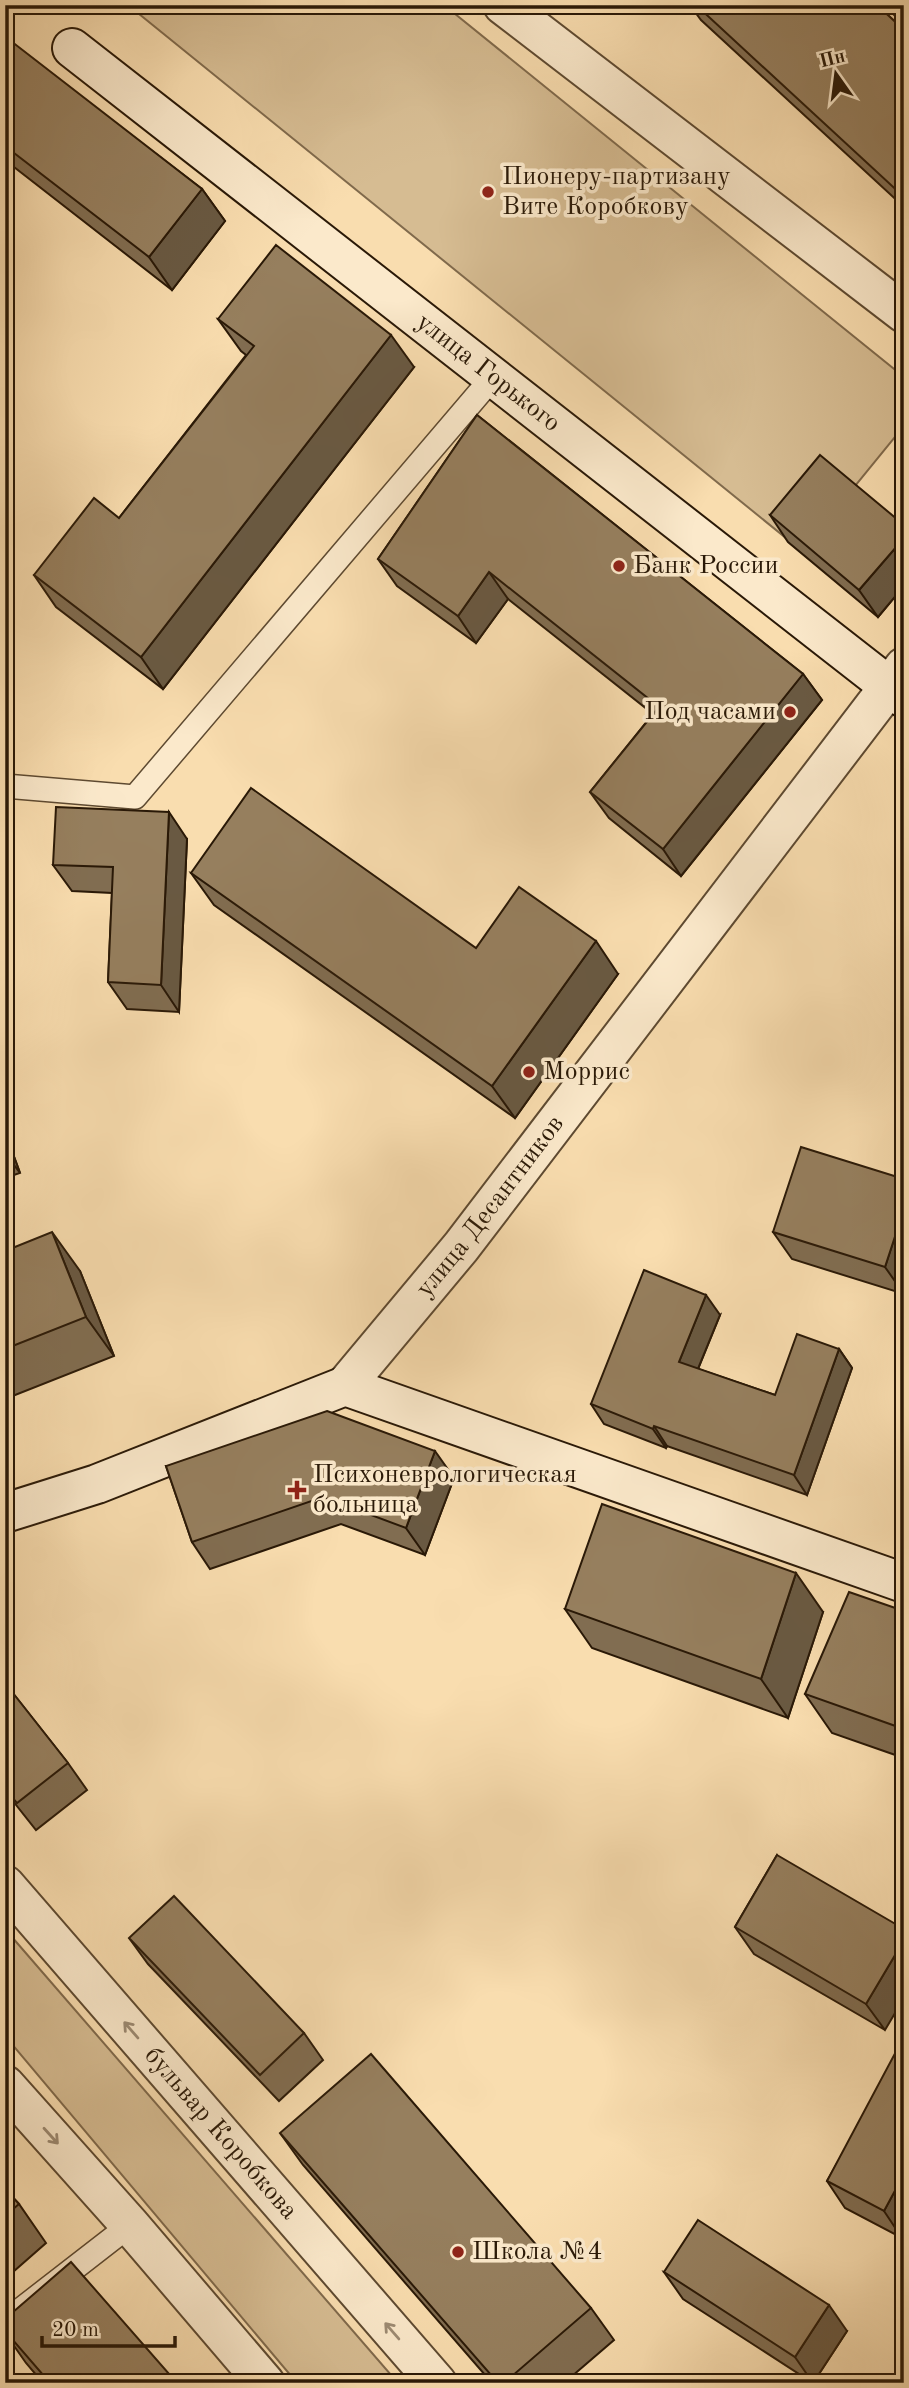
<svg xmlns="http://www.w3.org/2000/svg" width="909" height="2388" font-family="'Old Standard TT',serif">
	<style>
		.green { fill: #d6bc92; stroke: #806a4c; stroke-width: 2 }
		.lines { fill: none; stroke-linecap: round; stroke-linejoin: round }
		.lane-casing { stroke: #5e4a31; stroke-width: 26 }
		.street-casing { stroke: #5e4a31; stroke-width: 42 }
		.secondary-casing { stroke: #2a1907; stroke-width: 42 }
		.lane { stroke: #fbe9cb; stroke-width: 23 }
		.street { stroke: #fbe9cb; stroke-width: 38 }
		.secondary { stroke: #fbe9cb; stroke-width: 38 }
		.rail-casing { stroke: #2a1907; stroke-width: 8 }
		.rail { stroke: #fbe9cb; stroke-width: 5; stroke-dasharray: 16; stroke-linecap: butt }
		.wall { fill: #816d51; stroke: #2a1907; stroke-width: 2 }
		.shaded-wall { fill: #695942; stroke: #2a1907; stroke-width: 2 }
		.building { fill: #967f5e; stroke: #2a1907; stroke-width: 2 }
		.oneway { stroke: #9d8b73 }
		.poi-dot { fill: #8f2418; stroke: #fbe9cb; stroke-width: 2.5 }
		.labels { text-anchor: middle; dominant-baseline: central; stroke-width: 7; stroke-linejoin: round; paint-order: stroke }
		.poi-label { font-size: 26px; fill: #2a1907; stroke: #fbe9cb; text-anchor: start }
		.street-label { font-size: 26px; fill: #2a1907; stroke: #fbe9cb }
	</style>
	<rect width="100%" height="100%" fill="#f9ddaf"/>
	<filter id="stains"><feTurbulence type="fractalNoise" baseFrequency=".00286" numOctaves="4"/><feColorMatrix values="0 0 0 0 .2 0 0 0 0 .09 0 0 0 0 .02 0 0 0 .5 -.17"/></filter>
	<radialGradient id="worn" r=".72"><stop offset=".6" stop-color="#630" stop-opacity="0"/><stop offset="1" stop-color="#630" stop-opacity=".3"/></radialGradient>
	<!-- green -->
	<g class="green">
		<polygon points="128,5 444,5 904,377 904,426 802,551"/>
		<polygon points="5,1929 398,2383 297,2383 5,2036"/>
	</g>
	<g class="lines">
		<!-- lane casing -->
		<g class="lane-casing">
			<g id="lane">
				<polyline points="5,786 135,797 493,377"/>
				<polyline points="5,2322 130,2225"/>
			</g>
		</g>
		<!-- street casing -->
		<g class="street-casing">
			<g id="street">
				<polyline points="503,5 904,313"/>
				<path id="s1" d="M 345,1386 L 461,1247 L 904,667"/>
				<path id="s2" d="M 5,1885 L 437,2383"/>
				<polyline points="5,2085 130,2225 265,2383"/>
			</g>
		</g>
		<!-- secondary casing -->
		<g class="secondary-casing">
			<g id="secondary">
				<path id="s3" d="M 72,48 L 904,698"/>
				<polyline points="5,1513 97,1484 345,1386 904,1583"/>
			</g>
		</g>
		<!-- lane -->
		<use href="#lane" class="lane"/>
		<!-- street -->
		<use href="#street" class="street"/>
		<!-- secondary -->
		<use href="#secondary" class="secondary"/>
		<!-- rail casing -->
		<g class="rail-casing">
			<polyline id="rail" points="888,5 904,20"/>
		</g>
		<!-- rail -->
		<use href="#rail" class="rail"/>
	</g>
	<!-- wall -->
	<g class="wall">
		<polygon points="690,5 877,5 904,30 904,207 701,20"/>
		<polygon points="5,39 202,189 225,221 172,290 5,160"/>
		<polygon points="218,319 414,367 163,689 56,607 34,575 119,518 246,355 241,351"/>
		<polygon points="477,415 803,674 822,700 681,876 609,818 590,792 653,714 508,599 476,643 397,586 378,559"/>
		<polygon points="770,515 904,525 904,586 878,617 788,542"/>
		<polygon points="187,839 179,1012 127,1009 108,982 112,893 72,891 53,865"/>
		<polygon points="191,873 476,948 618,974 515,1118 214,905"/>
		<polygon points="5,1132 20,1173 5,1178"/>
		<polygon points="904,1179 904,1294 792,1259 773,1232"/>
		<polygon points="5,1251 80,1271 114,1356 5,1399"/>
		<polygon points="720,1315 698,1369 775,1395 839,1349 852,1368 807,1495 667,1446 666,1448 604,1424 591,1404"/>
		<polygon points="166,1466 454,1478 425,1555 341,1524 210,1569 192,1542"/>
		<polygon points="565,1609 823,1612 788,1718 592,1648"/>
		<polygon points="904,1611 904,1758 832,1733 805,1694"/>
		<polygon points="5,1683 68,1763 87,1790 36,1830 5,1791"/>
		<polygon points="777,1855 885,2030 754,1954 735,1927"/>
		<polygon points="129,1938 304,2033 323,2060 279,2101 148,1964"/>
		<polygon points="904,2046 904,2235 902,2238 845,2208 827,2181"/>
		<polygon points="280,2133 591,2308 614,2340 564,2383 492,2383 303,2165"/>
		<polygon points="5,2189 19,2204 46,2243 5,2279"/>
		<polygon points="664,2272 847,2331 813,2383 683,2299"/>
		<polygon points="5,2319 177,2383 43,2383 26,2363 5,2333"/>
	</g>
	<!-- shaded-wall -->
	<g class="shaded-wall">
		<polygon points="202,189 225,221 172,290 149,257"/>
		<polygon points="391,335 414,367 163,689 141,657"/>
		<polygon points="904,538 904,586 878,617 859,590"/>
		<polygon points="489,572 508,599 476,643 458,616"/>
		<polygon points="803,674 822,700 681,876 663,849"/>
		<polygon points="169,812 187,839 179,1012 161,985"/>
		<polygon points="596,941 618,974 515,1118 492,1086"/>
		<polygon points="5,1132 20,1173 5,1153"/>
		<polygon points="904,1209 904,1294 885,1267"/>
		<polygon points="52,1232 80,1271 114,1356 86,1317"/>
		<polygon points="706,1295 720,1315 693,1381 679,1362"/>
		<polygon points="839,1349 852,1368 807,1495 794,1475"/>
		<polygon points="654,1426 667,1446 666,1448 653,1429"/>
		<polygon points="435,1451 454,1478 425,1555 406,1528"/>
		<polygon points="796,1573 823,1612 788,1718 761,1679"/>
		<polygon points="904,1940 904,1998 885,2030 866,2004"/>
		<polygon points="904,2174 904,2235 902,2238 884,2211"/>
		<polygon points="829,2305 847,2331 813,2383 795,2357"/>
	</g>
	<!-- building -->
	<g class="building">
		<polygon points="696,5 877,5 904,30 904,197"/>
		<polygon points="7,38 202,189 149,257 5,146 5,39"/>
		<polygon points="276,245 391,335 141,657 34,575 94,498 119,518 254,346 218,319"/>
		<polygon points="477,415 803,674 663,849 590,792 659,707 489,572 458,616 378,559"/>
		<polygon points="820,455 904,525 904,538 859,590 770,515"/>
		<polygon points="251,788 476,948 519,887 596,941 492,1086 191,873"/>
		<polygon points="56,807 169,812 161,985 108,982 113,867 53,865"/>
		<polygon points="801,1147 904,1179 904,1209 885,1267 773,1232"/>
		<polygon points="52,1232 86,1317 5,1349 5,1251"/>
		<polygon points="644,1270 706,1295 679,1362 775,1395 797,1334 839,1349 794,1475 654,1426 653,1429 591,1404"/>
		<polygon points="327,1411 435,1451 406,1528 323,1497 192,1542 166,1466"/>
		<polygon points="602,1504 796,1573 761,1679 565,1609"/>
		<polygon points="849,1592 904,1611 904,1729 805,1694"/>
		<polygon points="5,1683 68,1763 17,1803 5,1788"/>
		<polygon points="777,1855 904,1929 904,1940 866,2004 735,1927"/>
		<polygon points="174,1896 304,2033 260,2075 129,1938"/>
		<polygon points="900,2044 904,2046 904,2174 884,2211 827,2181"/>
		<polygon points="371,2054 591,2308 504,2383 498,2383 280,2133"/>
		<polygon points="5,2189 19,2204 5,2216"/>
		<polygon points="698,2220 829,2305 795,2357 664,2272"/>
		<polygon points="71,2262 177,2383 50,2383 5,2331 5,2319"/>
	</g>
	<!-- one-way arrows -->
	<defs><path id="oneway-shaft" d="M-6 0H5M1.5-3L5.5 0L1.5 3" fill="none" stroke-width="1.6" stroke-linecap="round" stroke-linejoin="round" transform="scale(1.75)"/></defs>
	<g class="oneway">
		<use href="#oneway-shaft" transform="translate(131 2030) rotate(-131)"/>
		<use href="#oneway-shaft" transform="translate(51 2136) rotate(48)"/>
		<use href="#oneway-shaft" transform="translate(392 2331) rotate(-131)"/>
	</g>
	<!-- markers -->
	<g class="poi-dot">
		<circle cx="488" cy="192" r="7"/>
		<circle cx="619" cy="566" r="7"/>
		<circle cx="790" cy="712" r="7"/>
		<circle cx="529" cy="1072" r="7"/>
		<path d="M293.5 1479.5h7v7h7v7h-7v7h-7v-7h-7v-7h7z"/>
		<circle cx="458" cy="2252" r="7"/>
	</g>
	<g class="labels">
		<!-- poi labels -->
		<g class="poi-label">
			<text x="502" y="177">Пионеру-партизану<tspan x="502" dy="30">Вите Коробкову</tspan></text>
			<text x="633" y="566">Банк России</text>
			<text x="776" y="712" text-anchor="end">Под часами</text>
			<text x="543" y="1072">Моррис</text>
			<text x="313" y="1475">Психоневрологическая<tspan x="313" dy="30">больница</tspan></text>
			<text x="472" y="2252">Школа №4</text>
		</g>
		<!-- street labels -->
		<g class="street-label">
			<text stroke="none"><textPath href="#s3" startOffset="528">улица Горького</textPath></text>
			<text stroke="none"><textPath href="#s1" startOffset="231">улица Десантников</textPath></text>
			<text stroke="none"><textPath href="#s2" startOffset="329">бульвар Коробкова</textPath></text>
		</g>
	</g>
	<!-- margin -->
	<rect width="909" height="2388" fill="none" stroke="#f9ddaf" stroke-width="28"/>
	<rect x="7" y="7" width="895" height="2374" fill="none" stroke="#2a1907" stroke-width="3.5"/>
	<rect x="14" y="14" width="881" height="2360" fill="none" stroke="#2a1907" stroke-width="2"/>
	<!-- north arrow -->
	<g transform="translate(836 74) rotate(346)" stroke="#fbe9cb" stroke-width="5" paint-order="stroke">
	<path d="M0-5L12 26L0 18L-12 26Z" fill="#2a1907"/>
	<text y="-10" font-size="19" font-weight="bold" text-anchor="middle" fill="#2a1907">Пн</text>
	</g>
	<!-- scale -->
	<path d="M42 2336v10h133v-10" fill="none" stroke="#2a1907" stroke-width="3.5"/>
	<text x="52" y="2336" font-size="21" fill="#2a1907" stroke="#fbe9cb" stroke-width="5" paint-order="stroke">20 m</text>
	<rect width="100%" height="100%" filter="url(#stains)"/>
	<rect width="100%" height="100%" fill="url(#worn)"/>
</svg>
